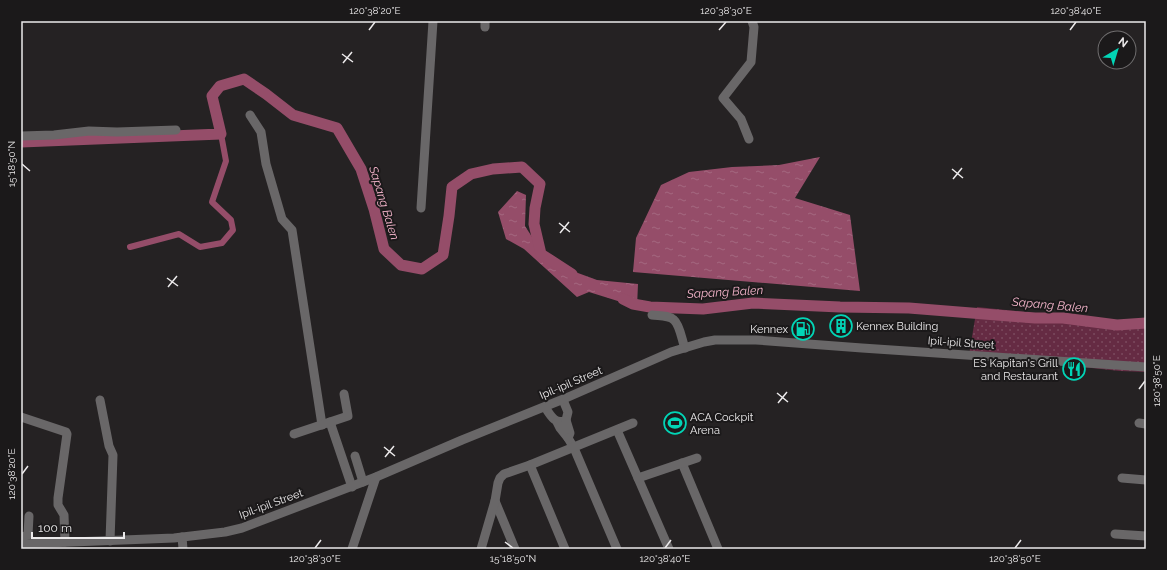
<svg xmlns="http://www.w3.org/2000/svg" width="1167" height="570" font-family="Raleway,sans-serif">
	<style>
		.grass { fill: url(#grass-dots) }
		.water { fill: url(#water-ripples) }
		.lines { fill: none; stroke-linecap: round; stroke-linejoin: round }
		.stream { stroke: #954d69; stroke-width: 2 }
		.canal { stroke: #954d69; stroke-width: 6 }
		.river { stroke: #954d69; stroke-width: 11 }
		.minor { stroke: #696768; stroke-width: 9 }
		.ticks { fill: none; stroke: #eceaeb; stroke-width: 1.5 }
		.labels { text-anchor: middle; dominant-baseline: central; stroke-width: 4; stroke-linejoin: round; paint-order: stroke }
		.poi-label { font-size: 11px; fill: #eceaeb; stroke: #1b191a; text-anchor: start }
		.street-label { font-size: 11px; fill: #eceaeb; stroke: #1b191a }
		.water-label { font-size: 12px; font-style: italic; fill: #f7b7cd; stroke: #1b191a }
		.neatline { fill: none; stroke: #eceaeb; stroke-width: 1.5 }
		.ticks-label { font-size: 10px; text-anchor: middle; fill: #eceaeb }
	</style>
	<defs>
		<pattern id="grass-dots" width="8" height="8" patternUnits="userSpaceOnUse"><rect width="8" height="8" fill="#652b43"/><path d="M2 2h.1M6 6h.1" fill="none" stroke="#7b4a5e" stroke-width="1.8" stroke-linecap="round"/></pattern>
		<pattern id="water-ripples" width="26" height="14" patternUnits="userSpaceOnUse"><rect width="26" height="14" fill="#954d69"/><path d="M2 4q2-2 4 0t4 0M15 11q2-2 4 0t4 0" fill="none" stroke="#a4677f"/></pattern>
	</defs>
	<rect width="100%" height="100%" fill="#252223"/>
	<!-- grass -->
	<polygon class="grass" points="977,307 1146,325 1146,372 1120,371 969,355"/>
	<!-- water -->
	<g class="water">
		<polygon points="820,157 795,198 850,215 860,291 633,272 636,238 661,185 689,172 732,167 779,165"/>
		<polygon points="517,191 526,195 525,226 548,262 597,280 638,284 637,307 589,292 577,297 524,249 506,239 498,212"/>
	</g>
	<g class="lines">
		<!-- stream -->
		<polyline class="stream" points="210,96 212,96"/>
		<!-- canal -->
		<polyline class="canal" points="130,247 179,234 200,247 222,243 233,230 231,220 212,202 226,161 221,134"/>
		<!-- river -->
		<g class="river">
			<polyline points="21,142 221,134 212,96 220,86 244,79 266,94 293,115 337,128 361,169 374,209 384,249 401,265 422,269 443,255 449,216 452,187 471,174 493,169 522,167 540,184 535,208 534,224 541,254 572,274"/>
			<polyline points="623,299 633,304 650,307 703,309 753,303 840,307 909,308 1035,318 1063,318 1117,325 1146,323"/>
		</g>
		<!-- minor -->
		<g class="minor">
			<polyline points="485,27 485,21"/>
			<polyline points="250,115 261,132 266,164 282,219 292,230 322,425"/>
			<polyline points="21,136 54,135 89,131 117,132 176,130"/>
			<polyline points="749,139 741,119 723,98 751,62 754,27 752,21"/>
			<polyline points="421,208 433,21"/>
			<path d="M 652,315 C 659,316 669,315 674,320 C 680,325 682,341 685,348"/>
			<polyline points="100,400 109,446 113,455 110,541"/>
			<path d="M 545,407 C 550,415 556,426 566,420 L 568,412 L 563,400"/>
			<polyline points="21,417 66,432 67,434 58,498 58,505 64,515 65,542"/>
			<polyline points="330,422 352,487"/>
			<polyline points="557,422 560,428 568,438 570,433 566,420"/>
			<polyline points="1139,423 1146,424"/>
			<polyline points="617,430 669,549"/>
			<polyline points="294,434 348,416 344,394"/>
			<polyline points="568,438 574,448 617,549"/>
			<polyline points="355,456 363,482"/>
			<polyline points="682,463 718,549"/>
			<polyline points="530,465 565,549"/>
			<polyline points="638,478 697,458"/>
			<polyline points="1122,478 1146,480"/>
			<polyline points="495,501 515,549"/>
			<polyline points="1115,534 1146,536"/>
			<polyline points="182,537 183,549"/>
			<polyline points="21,544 174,538 225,532 242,528 376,477 462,440 566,398 671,352 704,342 715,340 756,340 862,348 1146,367"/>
			<polyline points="21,544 22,537 28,535 29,516"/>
			<polyline points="352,549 376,477"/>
			<polyline points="481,549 495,501 498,483 500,478 504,474 530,465 633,423"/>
		</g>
	</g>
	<!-- ticks -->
	<path class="ticks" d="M 369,30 L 375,22M 719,30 L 726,22M 1070,30 L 1076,22M 342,54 L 353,62M 343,63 L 352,52M 22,164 L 30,171M 952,169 L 963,178M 953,179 L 962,168M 559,223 L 570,232M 560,233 L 569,222M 167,278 L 178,286M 168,287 L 177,276M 1139,389 L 1145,381M 777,393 L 788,402M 778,403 L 787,392M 384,447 L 395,456M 385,457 L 394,446M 22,474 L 28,466M 505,542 L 513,548M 315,548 L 321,540M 665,548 L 671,540M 1015,548 L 1021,540"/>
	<!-- icons -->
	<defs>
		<g id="building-ring" transform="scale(1.15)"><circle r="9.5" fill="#1b191a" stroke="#02d5b6" stroke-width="1.5"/><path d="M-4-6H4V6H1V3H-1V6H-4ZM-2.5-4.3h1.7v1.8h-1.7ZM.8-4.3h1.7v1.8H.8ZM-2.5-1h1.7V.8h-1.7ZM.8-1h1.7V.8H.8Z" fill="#02d5b6"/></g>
		<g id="fuel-ring" transform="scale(1.15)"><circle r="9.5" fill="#1b191a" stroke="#02d5b6" stroke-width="1.5"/><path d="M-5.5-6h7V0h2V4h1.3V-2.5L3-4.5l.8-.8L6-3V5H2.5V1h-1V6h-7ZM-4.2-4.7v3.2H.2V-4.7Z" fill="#02d5b6"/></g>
		<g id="restaurant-ring" transform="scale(1.15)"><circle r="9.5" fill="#1b191a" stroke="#02d5b6" stroke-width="1.5"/><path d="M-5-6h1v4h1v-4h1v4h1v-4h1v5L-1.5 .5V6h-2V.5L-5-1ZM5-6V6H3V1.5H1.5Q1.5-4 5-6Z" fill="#02d5b6"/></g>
		<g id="stadium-ring" transform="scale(1.15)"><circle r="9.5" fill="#1b191a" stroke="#02d5b6" stroke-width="1.5"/><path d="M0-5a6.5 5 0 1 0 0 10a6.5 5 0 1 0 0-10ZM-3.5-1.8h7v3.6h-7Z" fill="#02d5b6"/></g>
	</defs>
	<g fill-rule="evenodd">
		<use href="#building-ring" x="841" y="326"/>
		<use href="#fuel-ring" x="803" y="329"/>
		<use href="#restaurant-ring" x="1074" y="369"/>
		<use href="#stadium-ring" x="675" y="423"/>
	</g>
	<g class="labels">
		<!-- poi labels -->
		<g class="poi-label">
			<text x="856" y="326">Kennex Building</text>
			<text x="788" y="329" text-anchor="end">Kennex</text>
			<text x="1058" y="363" text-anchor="end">ES Kapitan's Grill<tspan x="1058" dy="13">and Restaurant</tspan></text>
			<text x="690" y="417">ACA Cockpit<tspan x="690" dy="13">Arena</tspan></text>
		</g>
		<!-- street labels -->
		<g class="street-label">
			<text transform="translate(961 343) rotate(4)">Ipil-ipil Street</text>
			<text transform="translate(571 383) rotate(-23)">Ipil-ipil Street</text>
			<text transform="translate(271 504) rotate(-20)">Ipil-ipil Street</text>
		</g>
		<!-- water labels -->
		<g class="water-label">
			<text transform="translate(384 203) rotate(73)">Sapang Balen</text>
			<text transform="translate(725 292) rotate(-3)">Sapang Balen</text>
			<text transform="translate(1050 305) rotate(5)">Sapang Balen</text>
		</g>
	</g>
	<!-- border -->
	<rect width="1167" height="570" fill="none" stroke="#1b191a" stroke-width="44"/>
	<!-- north arrow -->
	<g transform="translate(1117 50) rotate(38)"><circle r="19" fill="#1b191a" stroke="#6f6d6e"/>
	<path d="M0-3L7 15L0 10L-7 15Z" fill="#02d5b6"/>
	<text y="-6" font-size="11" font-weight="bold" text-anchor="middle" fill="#eceaeb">N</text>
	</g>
	<!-- scale -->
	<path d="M32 532v6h92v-6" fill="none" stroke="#eceaeb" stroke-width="2"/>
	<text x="38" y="532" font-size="12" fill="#eceaeb" stroke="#1b191a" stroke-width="3" paint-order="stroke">100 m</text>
	<rect x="22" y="22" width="1123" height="526" class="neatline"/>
	<g class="ticks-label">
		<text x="375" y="14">120°38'20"E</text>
		<text x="726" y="14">120°38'30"E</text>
		<text x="1076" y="14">120°38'40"E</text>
		<text transform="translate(11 164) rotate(-90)" y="4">15°18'50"N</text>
		<text transform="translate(1156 381) rotate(-90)" y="4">120°38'50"E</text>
		<text transform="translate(11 474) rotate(-90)" y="4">120°38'20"E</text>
		<text x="315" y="562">120°38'30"E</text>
		<text x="513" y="562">15°18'50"N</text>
		<text x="665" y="562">120°38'40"E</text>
		<text x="1015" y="562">120°38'50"E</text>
	</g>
</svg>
